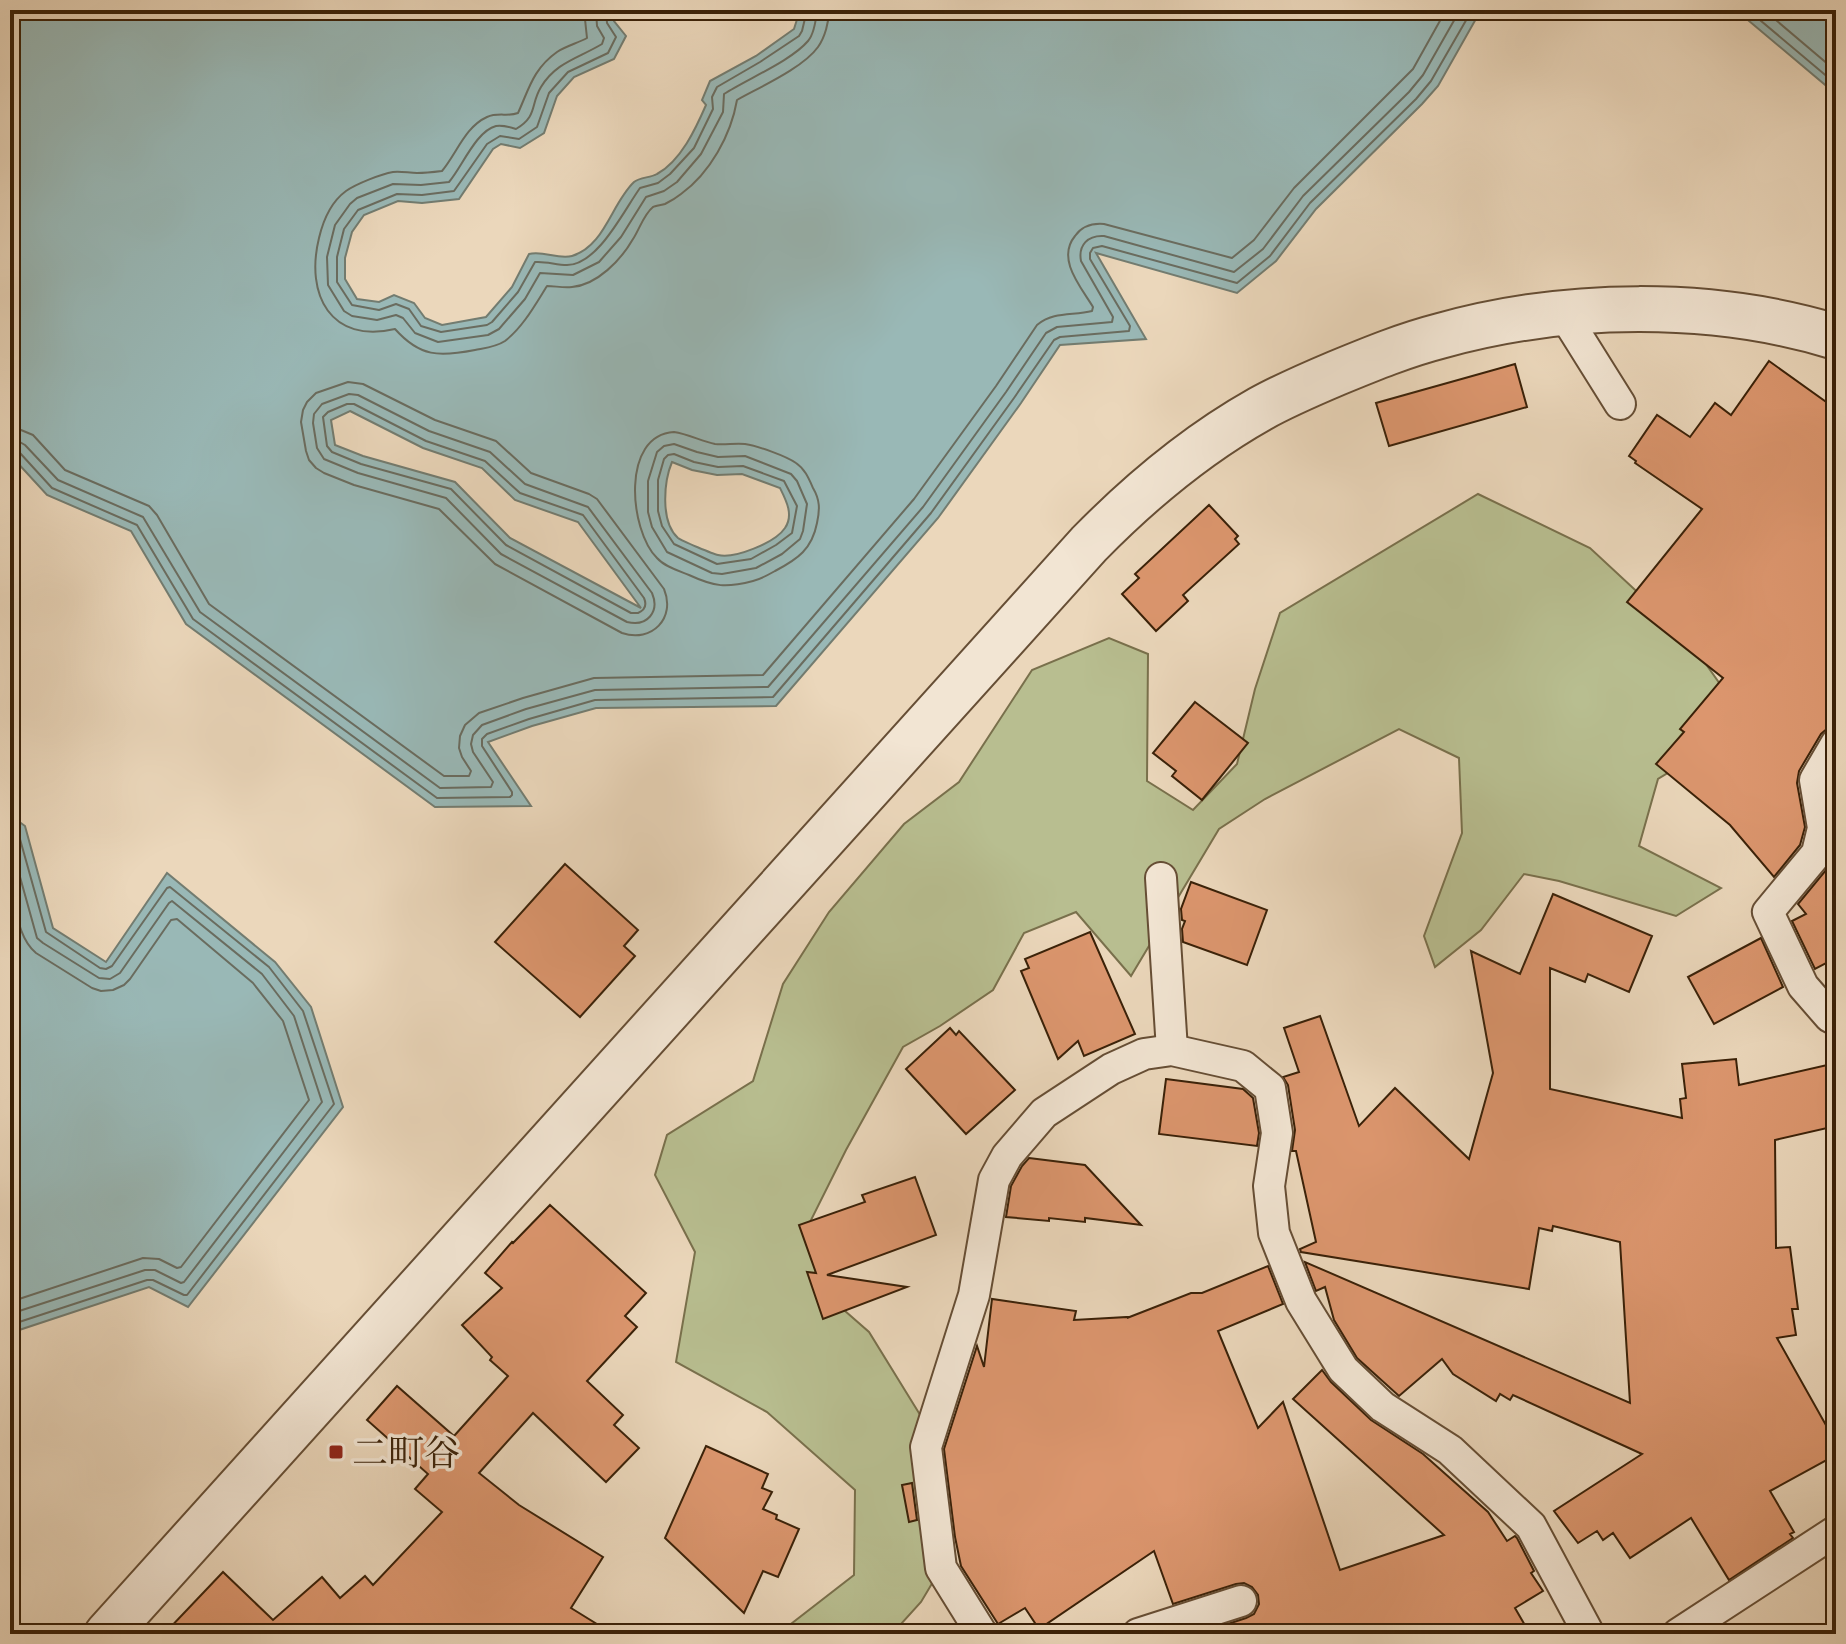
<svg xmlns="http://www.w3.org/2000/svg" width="1846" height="1644" font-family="'EB Garamond','Noto Serif JP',serif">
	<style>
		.green { fill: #b8be90; stroke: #79704c; stroke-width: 2 }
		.water { fill: #99b8b6; stroke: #737c70; stroke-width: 2; fill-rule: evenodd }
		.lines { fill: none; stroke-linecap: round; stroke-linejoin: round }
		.shore { stroke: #6a6c5f; stroke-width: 2 }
		.building { fill: #dc966e; stroke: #3a2108; stroke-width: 2 }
		.service-casing { stroke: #664e35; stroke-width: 34 }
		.tertiary-casing { stroke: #664e35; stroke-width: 48 }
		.service { stroke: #f2e5d3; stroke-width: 30 }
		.tertiary { stroke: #f2e5d3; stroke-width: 44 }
		.poi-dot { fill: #8f2418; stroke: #f2e5d3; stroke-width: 3 }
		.labels { text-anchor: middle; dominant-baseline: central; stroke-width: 7; stroke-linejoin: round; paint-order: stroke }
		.poi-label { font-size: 36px; fill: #3a2108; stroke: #f2e5d3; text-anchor: start }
	</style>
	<rect width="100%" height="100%" fill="#ebd7bb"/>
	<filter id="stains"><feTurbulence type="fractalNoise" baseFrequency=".0025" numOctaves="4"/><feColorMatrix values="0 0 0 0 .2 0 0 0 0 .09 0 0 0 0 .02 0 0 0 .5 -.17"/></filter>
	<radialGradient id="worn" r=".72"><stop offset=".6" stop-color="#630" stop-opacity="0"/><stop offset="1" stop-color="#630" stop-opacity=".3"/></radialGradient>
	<!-- green -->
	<polygon class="green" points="1478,494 1590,548 1689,640 1748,724 1658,779 1639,846 1721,888 1676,916 1559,881 1524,874 1481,930 1435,967 1424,936 1462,833 1459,758 1399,729 1265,799 1219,829 1131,976 1076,912 1024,933 993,990 940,1026 903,1047 846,1150 806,1230 821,1290 869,1332 935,1439 949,1555 921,1602 892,1634 778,1634 854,1575 855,1490 767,1412 676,1362 695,1252 655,1175 667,1135 753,1081 783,984 829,912 904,824 959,782 1032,670 1109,638 1148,654 1147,781 1193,810 1237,764 1255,689 1280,613"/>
	<!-- water -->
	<g class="water">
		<path d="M 10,10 L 613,10 L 614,21 L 626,36 L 614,59 L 574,77 L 557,96 L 544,133 L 520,148 L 501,144 L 493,149 L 459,199 L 422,203 L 398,201 L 364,215 L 352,232 L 345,258 L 345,279 L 357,299 L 379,302 L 394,295 L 414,303 L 425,318 L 442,325 L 486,317 L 512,287 L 529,254 C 543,250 558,260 572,256 C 605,246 611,204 634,182 C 640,177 650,178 657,174 C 681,161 696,128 706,105 L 702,100 L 710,81 L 756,56 L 794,29 L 800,10 L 1481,10 L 1438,86 L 1422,104 L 1316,209 L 1276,261 L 1237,293 L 1096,253 L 1146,339 L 1060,345 L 1021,403 L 938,518 L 776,706 L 596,708 L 532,726 L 488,742 L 531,806 L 435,807 L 186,624 L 131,531 L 47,495 L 14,459 L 10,458 ZM 350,411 L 423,448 L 482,468 L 515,500 L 578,522 L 641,608 L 510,538 L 455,482 L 363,456 L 335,445 L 331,420 ZM 672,462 L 692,470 L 717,475 L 742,474 L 780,488 C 786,500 794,515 785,528 C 775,543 734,559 718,555 C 713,554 682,541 678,538 C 660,522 664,481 672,462 Z"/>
		<polygon points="1736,10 1836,10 1836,94"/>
		<polygon points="10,815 25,826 53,928 106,962 167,873 275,962 311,1007 343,1107 188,1307 149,1287 10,1333"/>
	</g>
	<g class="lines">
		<!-- shore -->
		<g class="shore">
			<path d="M 584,10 L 587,38 C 578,43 566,46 557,52 C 533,69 529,89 518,113 C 508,117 498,112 487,117 C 465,127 457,153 442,171 C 434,172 426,173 417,173 C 409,173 401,171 393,172 C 381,174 356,184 346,191 C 331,202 323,221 319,238 C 305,295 331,344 395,329 C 420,357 439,357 475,350 C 485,348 496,347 505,341 C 523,327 535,305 547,286 C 555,286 563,288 572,287 C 597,285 621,260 633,239 C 639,230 644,214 653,207 C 655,206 662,205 665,204 C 671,201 676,198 681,194 C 710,173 731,135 737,100 C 760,87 803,68 818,47 C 825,37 829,22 829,10"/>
			<path d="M 596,10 L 597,26 L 604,38 L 602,44 C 579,58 556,62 541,87 C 530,105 538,116 516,129 C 510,127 503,125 496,126 C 476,131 462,167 449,182 L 421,185 L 393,184 L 357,198 L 350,204 L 335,225 L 327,257 L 328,285 L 344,311 L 352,316 L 377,320 L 396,315 L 403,318 L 415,333 L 438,342 L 488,335 L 499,329 L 525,299 L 540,273 L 573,275 L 599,262 L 621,237 L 646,197 L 664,191 L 677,182 L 701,154 L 723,112 L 724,94 C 747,79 791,61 808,41 C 814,34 816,20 817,10"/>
			<path d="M 606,10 L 607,23 L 616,37 L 608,53 L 568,72 L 549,93 L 537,127 L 519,139 L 500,136 L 487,144 L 454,191 L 422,195 L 397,194 L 358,210 L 344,229 L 337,257 L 337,282 L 352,305 L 379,310 L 396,304 L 409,309 L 421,326 L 441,332 L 487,325 L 492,322 L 518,292 L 535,262 C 546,261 556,265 567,265 C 598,265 624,210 640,188 L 658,183 L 670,174 L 694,148 L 713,109 L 712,97 L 717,87 L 760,62 L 799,36 L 802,31 L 807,10"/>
			<polyline points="1748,10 1836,84"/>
			<polyline points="1764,10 1836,71"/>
			<path d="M 348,382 L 363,384 L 435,420 L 496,441 L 531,473 L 589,494 L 597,499 L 664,589 C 676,618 652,643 622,633 L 495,564 L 439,509 L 354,485 L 324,473 L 316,468 L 309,460 L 306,451 L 301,422 L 303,410 L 307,402 L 316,393 Z"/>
			<path d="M 349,394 L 358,395 L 429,431 L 490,452 L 525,484 L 588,507 L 652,593 C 660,612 647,627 627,622 L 501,554 L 446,498 L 358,473 L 324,459 L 317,448 L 313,423 L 314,414 L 322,404 Z"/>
			<path d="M 347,404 L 354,404 L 426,441 L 485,461 L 520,493 L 583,515 L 644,598 C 647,605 645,610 638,613 L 631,613 L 506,545 L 451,489 L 361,464 L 332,452 L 327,446 L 323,417 L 328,412 Z"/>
			<path d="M 10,429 L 21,430 L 33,435 L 65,470 L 149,506 L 157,515 L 209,604 L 444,776 L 469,776 L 471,771 L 462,757 L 459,748 L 460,736 L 465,725 L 479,713 L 523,698 L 594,678 L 763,675 L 914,499 L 996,386 L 1037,325 C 1054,311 1073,316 1092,311 L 1093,307 C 1081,287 1056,259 1075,236 C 1082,226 1092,223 1104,224 L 1232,258 L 1254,240 L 1294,188 L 1413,69 L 1446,10"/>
			<path d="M 674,432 C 688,434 701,441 715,444 C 725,445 735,443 745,444 C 758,446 786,456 796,463 C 805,469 809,479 813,488 C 820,500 820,509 817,523 C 812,549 798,559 775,571 C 768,575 761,579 753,581 C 726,588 715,587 689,575 C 679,571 665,567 657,558 C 629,530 621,435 674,432 Z"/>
			<path d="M 10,441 L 18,441 L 25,445 L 58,480 L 143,517 L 200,612 L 440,788 L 491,787 L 493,782 L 473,752 L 471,744 L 473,735 L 482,725 L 526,709 L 595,690 L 768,687 L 923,507 L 1006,392 L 1046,333 L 1057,327 L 1112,322 L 1113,317 L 1081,261 C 1078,245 1088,235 1104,236 L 1234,272 L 1263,249 L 1303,196 L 1409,92 L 1423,75 L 1460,10"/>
			<polygon points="674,444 697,452 718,457 745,456 791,474 797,481 807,504 803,531 800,539 782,554 756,568 722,574 712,573 667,552 652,527 648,512 648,481 657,452 664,446"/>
			<polyline points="10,451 20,453 52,488 137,525 193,619 437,798 510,797 512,795 512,792 482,746 482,739 487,734 529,719 595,700 773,697 931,513 1014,398 1054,340 1060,337 1129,331 1130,326 1090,259 1090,253 1093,248 1102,246 1237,283 1270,256 1310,203 1416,99 1431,81 1472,10"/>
			<polygon points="674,454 694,462 718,467 743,466 784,481 797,506 792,533 776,545 751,559 717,564 674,544 662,526 658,511 658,480 664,459 668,455"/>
			<polyline points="10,825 18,832 46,932 100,968 106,969 112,966 167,888 170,887 269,967 303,1011 334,1104 187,1295 184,1295 153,1280 147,1280 10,1325"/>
			<polyline points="10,841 37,938 43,943 99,978 110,979 120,973 169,903 172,901 262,974 294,1016 322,1102 184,1282 181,1283 155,1270 145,1270 10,1314"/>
			<path d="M 10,886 C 16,908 18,938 36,953 L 92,988 L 101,991 L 113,990 L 124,985 L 130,979 L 171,920 L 177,919 L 253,983 L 283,1021 L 309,1100 L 181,1267 L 177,1268 L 159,1259 L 143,1258 L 10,1302"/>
		</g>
	</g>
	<!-- building -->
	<g class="building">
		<polygon points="1769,361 1836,409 1836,726 1828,728 1821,734 1799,771 1797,783 1805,827 1800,845 1774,877 1730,825 1656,764 1684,732 1680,729 1723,678 1627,602 1702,509 1635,463 1636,461 1629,456 1657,415 1690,437 1715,403 1731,415"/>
		<polygon points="1515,364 1527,407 1389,446 1376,403"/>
		<polygon points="1209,505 1238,536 1235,539 1239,544 1183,595 1188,601 1156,631 1122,594 1139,578 1135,574"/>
		<polygon points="1195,702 1248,743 1202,800 1172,776 1176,771 1153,753"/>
		<polygon points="1836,851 1836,958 1815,969 1792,921 1806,914 1798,904 1831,864"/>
		<polygon points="565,864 638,930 624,946 635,956 580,1017 495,942"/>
		<polygon points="1191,882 1267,910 1247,965 1183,942 1182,929 1185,921 1182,920 1181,909"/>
		<polygon points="1553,894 1652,936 1629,992 1588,974 1585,982 1550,968 1550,1089 1682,1118 1680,1099 1686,1098 1682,1064 1736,1059 1739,1085 1836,1063 1836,1126 1775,1140 1776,1248 1790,1247 1798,1309 1792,1309 1796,1335 1777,1338 1836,1443 1836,1455 1770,1491 1794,1532 1790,1534 1793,1538 1729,1580 1691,1518 1630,1558 1613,1533 1603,1540 1597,1531 1578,1543 1554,1511 1642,1454 1513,1395 1510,1400 1500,1394 1496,1401 1453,1374 1442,1359 1399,1396 1357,1358 1334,1320 1325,1287 1316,1291 1305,1262 1630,1403 1620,1242 1553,1226 1552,1231 1539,1228 1529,1289 1301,1252 1300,1249 1316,1242 1296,1151 1292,1151 1295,1130 1288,1085 1283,1077 1299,1072 1284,1028 1320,1016 1359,1126 1395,1088 1469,1159 1493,1073 1471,951 1520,974"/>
		<polygon points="1090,932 1135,1034 1084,1056 1078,1041 1058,1059 1021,971 1029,968 1025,959"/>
		<polygon points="1761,938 1783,987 1714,1024 1688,977"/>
		<polygon points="950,1028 956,1035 959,1031 1015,1090 966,1134 906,1069"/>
		<polygon points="1166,1079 1243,1089 1253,1098 1259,1133 1257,1146 1159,1134"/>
		<polygon points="1029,1158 1085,1165 1141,1225 1085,1218 1085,1222 1049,1218 1049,1221 1006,1217 1011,1186 1022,1166"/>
		<polygon points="915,1177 936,1235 827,1275 907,1287 823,1319 807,1272 816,1273 799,1225 865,1202 862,1195"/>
		<polygon points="550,1205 646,1293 625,1316 637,1327 587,1381 623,1415 614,1425 639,1448 606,1482 533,1413 479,1473 519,1505 603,1557 571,1608 613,1634 164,1634 223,1572 273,1620 322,1577 340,1598 365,1576 373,1585 442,1512 415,1489 428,1474 367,1420 397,1386 454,1436 508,1376 490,1360 492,1357 462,1325 502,1288 485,1273 512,1242 513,1243"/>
		<polygon points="1268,1266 1283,1304 1218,1331 1258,1428 1283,1402 1340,1570 1444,1535 1293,1399 1322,1370 1331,1382 1371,1420 1423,1454 1488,1512 1507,1541 1515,1536 1517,1538 1534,1571 1531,1573 1543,1591 1515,1608 1530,1634 1197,1634 1246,1618 1254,1614 1259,1604 1258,1595 1252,1587 1244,1583 1236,1584 1173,1604 1154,1551 1039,1629 1025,1608 998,1624 961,1566 955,1537 944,1449 977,1346 984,1367 992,1299 1076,1311 1074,1320 1128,1317 1127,1318 1191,1293 1202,1293"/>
		<polygon points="706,1446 768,1474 762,1488 772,1492 763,1509 777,1515 776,1519 799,1529 778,1577 763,1571 744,1613 665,1538"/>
		<polygon points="912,1483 917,1520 909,1522 902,1485"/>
	</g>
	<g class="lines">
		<!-- service casing -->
		<g class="service-casing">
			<g id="service">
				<polyline points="1563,313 1620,404"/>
				<polyline points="1836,744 1815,780 1823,828 1817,853 1768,912 1803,986 1830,1017 1836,1019"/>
				<polyline points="1161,878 1172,1050"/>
				<polyline points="982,1634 941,1568 926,1447 974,1295 994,1180 1007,1156 1044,1113 1111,1069 1144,1054 1172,1050 1243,1066 1270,1088 1277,1133 1269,1186 1274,1233 1301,1301 1343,1369 1383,1407 1450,1450 1531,1526 1589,1634"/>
				<polyline points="1138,1634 1241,1601"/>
				<polyline points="1678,1634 1836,1531"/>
			</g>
		</g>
		<!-- tertiary casing -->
		<g class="tertiary-casing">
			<path id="tertiary" d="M 107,1634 L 1089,544 C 1140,492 1196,445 1260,409 C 1285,395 1311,384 1337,373 C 1371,359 1405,345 1440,336 C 1565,301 1712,299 1836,337"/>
		</g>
		<!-- service -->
		<use href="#service" class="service"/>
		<!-- tertiary -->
		<use href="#tertiary" class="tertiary"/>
	</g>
	<!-- markers -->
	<rect class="poi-dot" x="328" y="1444" width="16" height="16" rx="4"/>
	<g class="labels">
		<!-- poi labels -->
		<g class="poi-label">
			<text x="352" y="1452">二町谷</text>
		</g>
	</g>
	<!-- margin -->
	<rect width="1846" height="1644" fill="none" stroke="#ebd7bb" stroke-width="40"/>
	<rect x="12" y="12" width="1822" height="1620" fill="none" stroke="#3a2108" stroke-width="4"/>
	<rect x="20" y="20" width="1806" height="1604" fill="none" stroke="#3a2108" stroke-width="2"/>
	<rect width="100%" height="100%" filter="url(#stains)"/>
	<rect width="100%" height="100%" fill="url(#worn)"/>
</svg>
